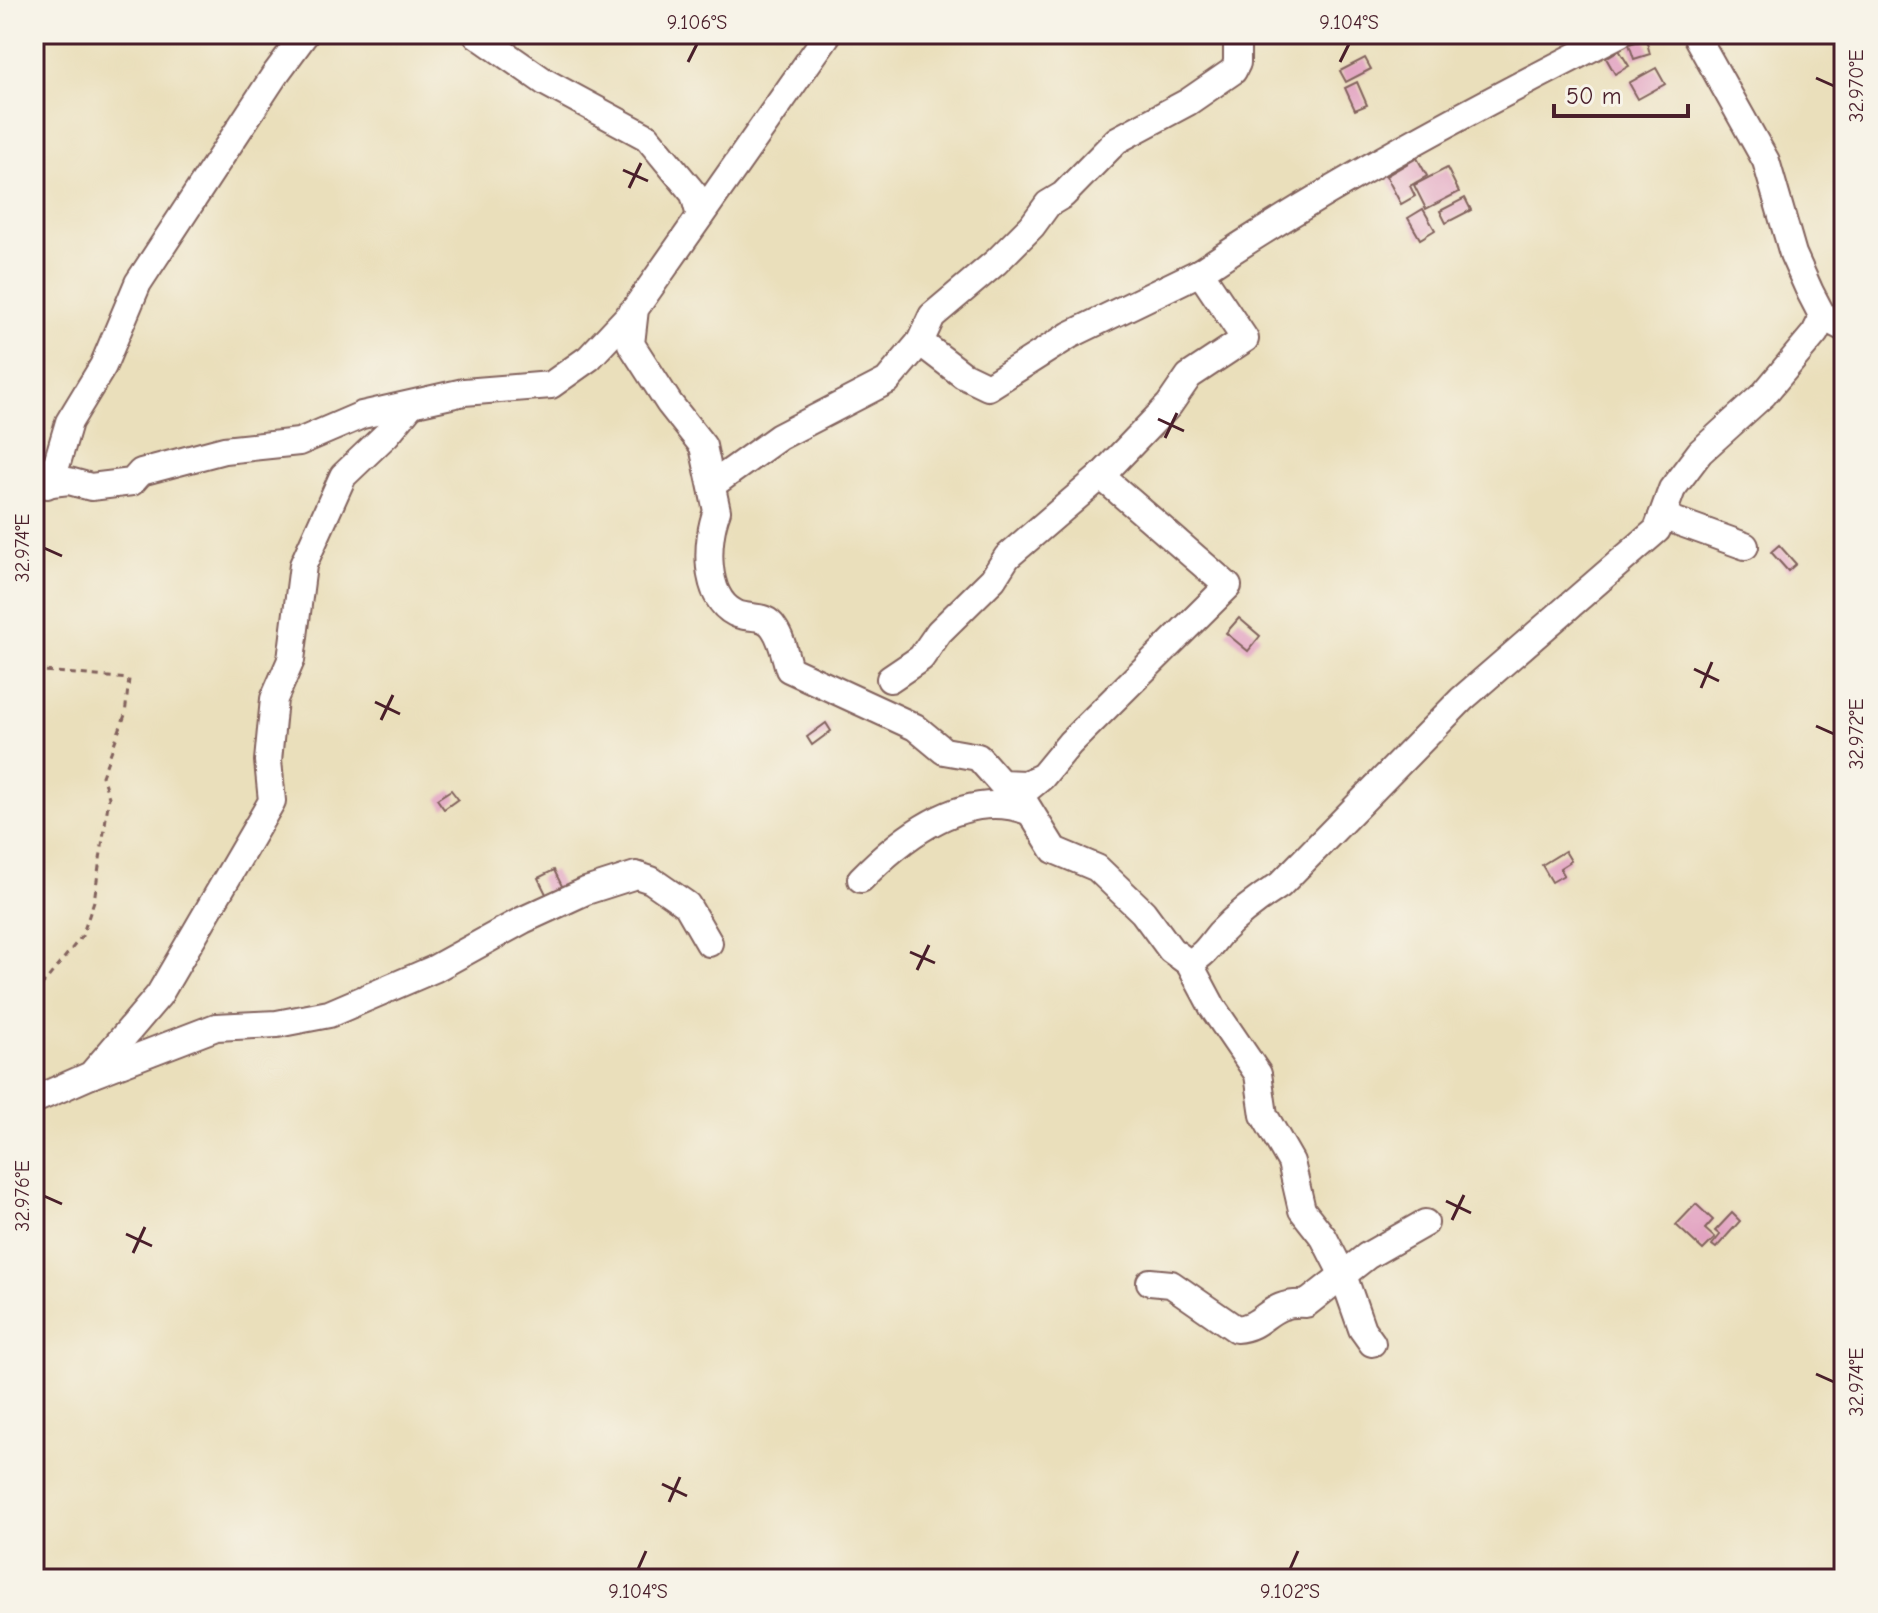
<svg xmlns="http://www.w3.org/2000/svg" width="1878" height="1613" font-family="'Comic Neue',sans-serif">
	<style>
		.building { fill: #e2a2c1 }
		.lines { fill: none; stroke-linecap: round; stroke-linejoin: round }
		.minor-casing { stroke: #82625d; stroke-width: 30 }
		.path { stroke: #82625d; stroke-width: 3; stroke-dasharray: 6 6; stroke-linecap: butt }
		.minor { stroke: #fff; stroke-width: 26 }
		.ticks { fill: none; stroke: #4a1f2b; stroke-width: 3 }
		.neatline { fill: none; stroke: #4a1f2b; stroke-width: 3 }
		.ticks-label { font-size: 20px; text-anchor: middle; fill: #4a1f2b }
	</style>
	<rect width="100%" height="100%" fill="#f7f3e8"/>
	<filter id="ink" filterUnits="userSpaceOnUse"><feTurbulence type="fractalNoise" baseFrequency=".0125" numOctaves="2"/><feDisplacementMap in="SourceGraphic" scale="16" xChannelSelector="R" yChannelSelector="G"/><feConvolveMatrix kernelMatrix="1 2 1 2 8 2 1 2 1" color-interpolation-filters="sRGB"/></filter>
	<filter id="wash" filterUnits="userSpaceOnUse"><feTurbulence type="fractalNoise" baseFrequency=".006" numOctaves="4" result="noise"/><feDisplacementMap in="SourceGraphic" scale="32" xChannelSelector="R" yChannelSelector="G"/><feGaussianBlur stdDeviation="1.8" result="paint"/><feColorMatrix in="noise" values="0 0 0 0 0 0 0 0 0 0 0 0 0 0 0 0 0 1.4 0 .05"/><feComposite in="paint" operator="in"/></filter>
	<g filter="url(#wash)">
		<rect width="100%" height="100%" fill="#eadfbb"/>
		<g id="blocks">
			<!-- building -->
			<g class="building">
				<polygon points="1646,39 1650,54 1634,59 1629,44"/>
				<polygon points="1619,50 1629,66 1615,74 1606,58"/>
				<polygon points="1365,58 1371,69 1346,82 1340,71"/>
				<polygon points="1656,68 1665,84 1638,99 1629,83"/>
				<polygon points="1357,82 1367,105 1355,110 1345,88"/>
				<polygon points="1417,158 1427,176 1410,186 1415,196 1401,204 1386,176"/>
				<polygon points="1447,168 1459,192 1426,209 1414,185"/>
				<polygon points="1465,198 1471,210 1446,223 1440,211"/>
				<polygon points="1423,209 1435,230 1420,239 1408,218"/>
				<polygon points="1779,545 1796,564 1788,571 1771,552"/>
				<polygon points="1239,618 1260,636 1248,651 1226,633"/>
				<polygon points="826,723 831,731 812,745 807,737"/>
				<polygon points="451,790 458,799 444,809 437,799"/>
				<polygon points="1565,851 1571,861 1560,868 1564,875 1552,882 1542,865"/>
				<polygon points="554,870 566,894 550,902 538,878"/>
				<polygon points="1696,1204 1713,1220 1705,1229 1715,1238 1703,1250 1676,1225"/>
				<polygon points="1732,1213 1740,1221 1716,1248 1712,1245 1720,1235 1715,1231"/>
			</g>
		</g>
	</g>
	<g filter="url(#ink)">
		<use href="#blocks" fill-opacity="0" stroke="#82625d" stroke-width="2"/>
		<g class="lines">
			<!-- minor casing -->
			<g class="minor-casing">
				<g id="minor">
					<polyline points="476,34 545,82 647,137 694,194 700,216"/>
					<path d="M 828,34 L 635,309 L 631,344 L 669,403 L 703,446 L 717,511 C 706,539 703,597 735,613 C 748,620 765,613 774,628 C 782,639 785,656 789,669 L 915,727 L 944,751 L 978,757 L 1001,783 L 1025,784 L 1039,778"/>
					<path d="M 1619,34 C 1476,107 1334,182 1200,272 L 1245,339 L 1189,376 L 1169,405 L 1101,476 L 1228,586 L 1070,743 L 1042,777 L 1020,795 L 1054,850 L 1097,868 L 1143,912 L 1171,950 L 1189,963 C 1205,955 1209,946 1220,933 C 1238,914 1258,899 1280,885 L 1462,699 L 1657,530 L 1672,489 L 1700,452 L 1764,394 L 1815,333 L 1823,317"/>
					<polyline points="1695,34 1766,161 1793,254 1810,292 1823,317 1844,328"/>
					<polyline points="920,342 932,316 996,262 1032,226 1048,204 1063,195 1117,140 1188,102 1233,71 1237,63 1237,34"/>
					<polyline points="34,485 69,481 91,487 132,482 141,472 224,450 299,442 362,415 464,392 551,385 589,358 635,309"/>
					<polyline points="47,485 46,476 57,463 69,422 103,366 138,283 274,76 305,34"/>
					<polyline points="712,485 779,437 887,381 920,342 963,375 988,387 1070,335 1200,272"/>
					<polyline points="1662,516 1745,546"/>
					<polyline points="890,679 921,658 939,632 993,579 1007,557 1101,476"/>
					<path d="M 861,879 C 903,836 965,788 1028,811"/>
					<polyline points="1189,963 1213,1008 1258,1074 1264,1115 1291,1162 1302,1210 1324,1238 1343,1275 1362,1329 1372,1343"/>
					<polyline points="91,1075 216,1027 277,1024 329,1014 434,969 523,920 586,891 636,875 651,880 687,905 709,943"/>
					<polyline points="34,1100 91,1075 159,995 272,801 268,761 274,699 291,660 303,565 343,476 387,434 410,406"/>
					<path d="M 1150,1282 L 1171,1284 L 1236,1329 C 1267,1327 1266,1301 1306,1304 L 1367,1256 L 1425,1223"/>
				</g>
			</g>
			<!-- path -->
			<g class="path">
				<polyline points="1838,298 1844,291"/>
				<polyline points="34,670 129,679 125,715 102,776 109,797 94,901 82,936 34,995"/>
			</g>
			<!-- minor -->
			<use href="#minor" class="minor"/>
		</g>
	</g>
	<!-- ticks -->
	<path class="ticks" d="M 688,62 L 697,44M 1340,62 L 1349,44M 1816,78 L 1834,86M 623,170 L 648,181M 629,188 L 641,163M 1158,419 L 1184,431M 1165,438 L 1177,413M 44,548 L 62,556M 1694,669 L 1719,681M 1701,688 L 1712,662M 375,702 L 400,714M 381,720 L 393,695M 1816,726 L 1834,734M 910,952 L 935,963M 917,970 L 929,945M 44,1196 L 62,1204M 1446,1201 L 1471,1213M 1452,1220 L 1464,1195M 126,1234 L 152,1246M 133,1253 L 145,1227M 1816,1374 L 1834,1382M 662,1484 L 687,1496M 669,1502 L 680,1477M 638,1569 L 646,1551M 1290,1569 L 1298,1551"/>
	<!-- margin -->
	<rect width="1878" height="1613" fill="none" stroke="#f7f3e8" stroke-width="88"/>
	<!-- scale -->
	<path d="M1554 104v12h134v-12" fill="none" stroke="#4a1f2b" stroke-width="4"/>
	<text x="1566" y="104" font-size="24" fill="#4a1f2b" stroke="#f7f3e8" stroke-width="6" paint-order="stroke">50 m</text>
	<rect x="44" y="44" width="1790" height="1525" class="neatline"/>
	<g class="ticks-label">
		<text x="697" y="29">9.106°S</text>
		<text x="1349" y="29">9.104°S</text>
		<text transform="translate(1856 86) rotate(-90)" y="7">32.970°E</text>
		<text transform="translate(22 548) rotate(-90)" y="7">32.974°E</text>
		<text transform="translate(1856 734) rotate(-90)" y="7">32.972°E</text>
		<text transform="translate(22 1196) rotate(-90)" y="7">32.976°E</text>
		<text transform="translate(1856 1382) rotate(-90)" y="7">32.974°E</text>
		<text x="638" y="1598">9.104°S</text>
		<text x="1290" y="1598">9.102°S</text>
	</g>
</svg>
